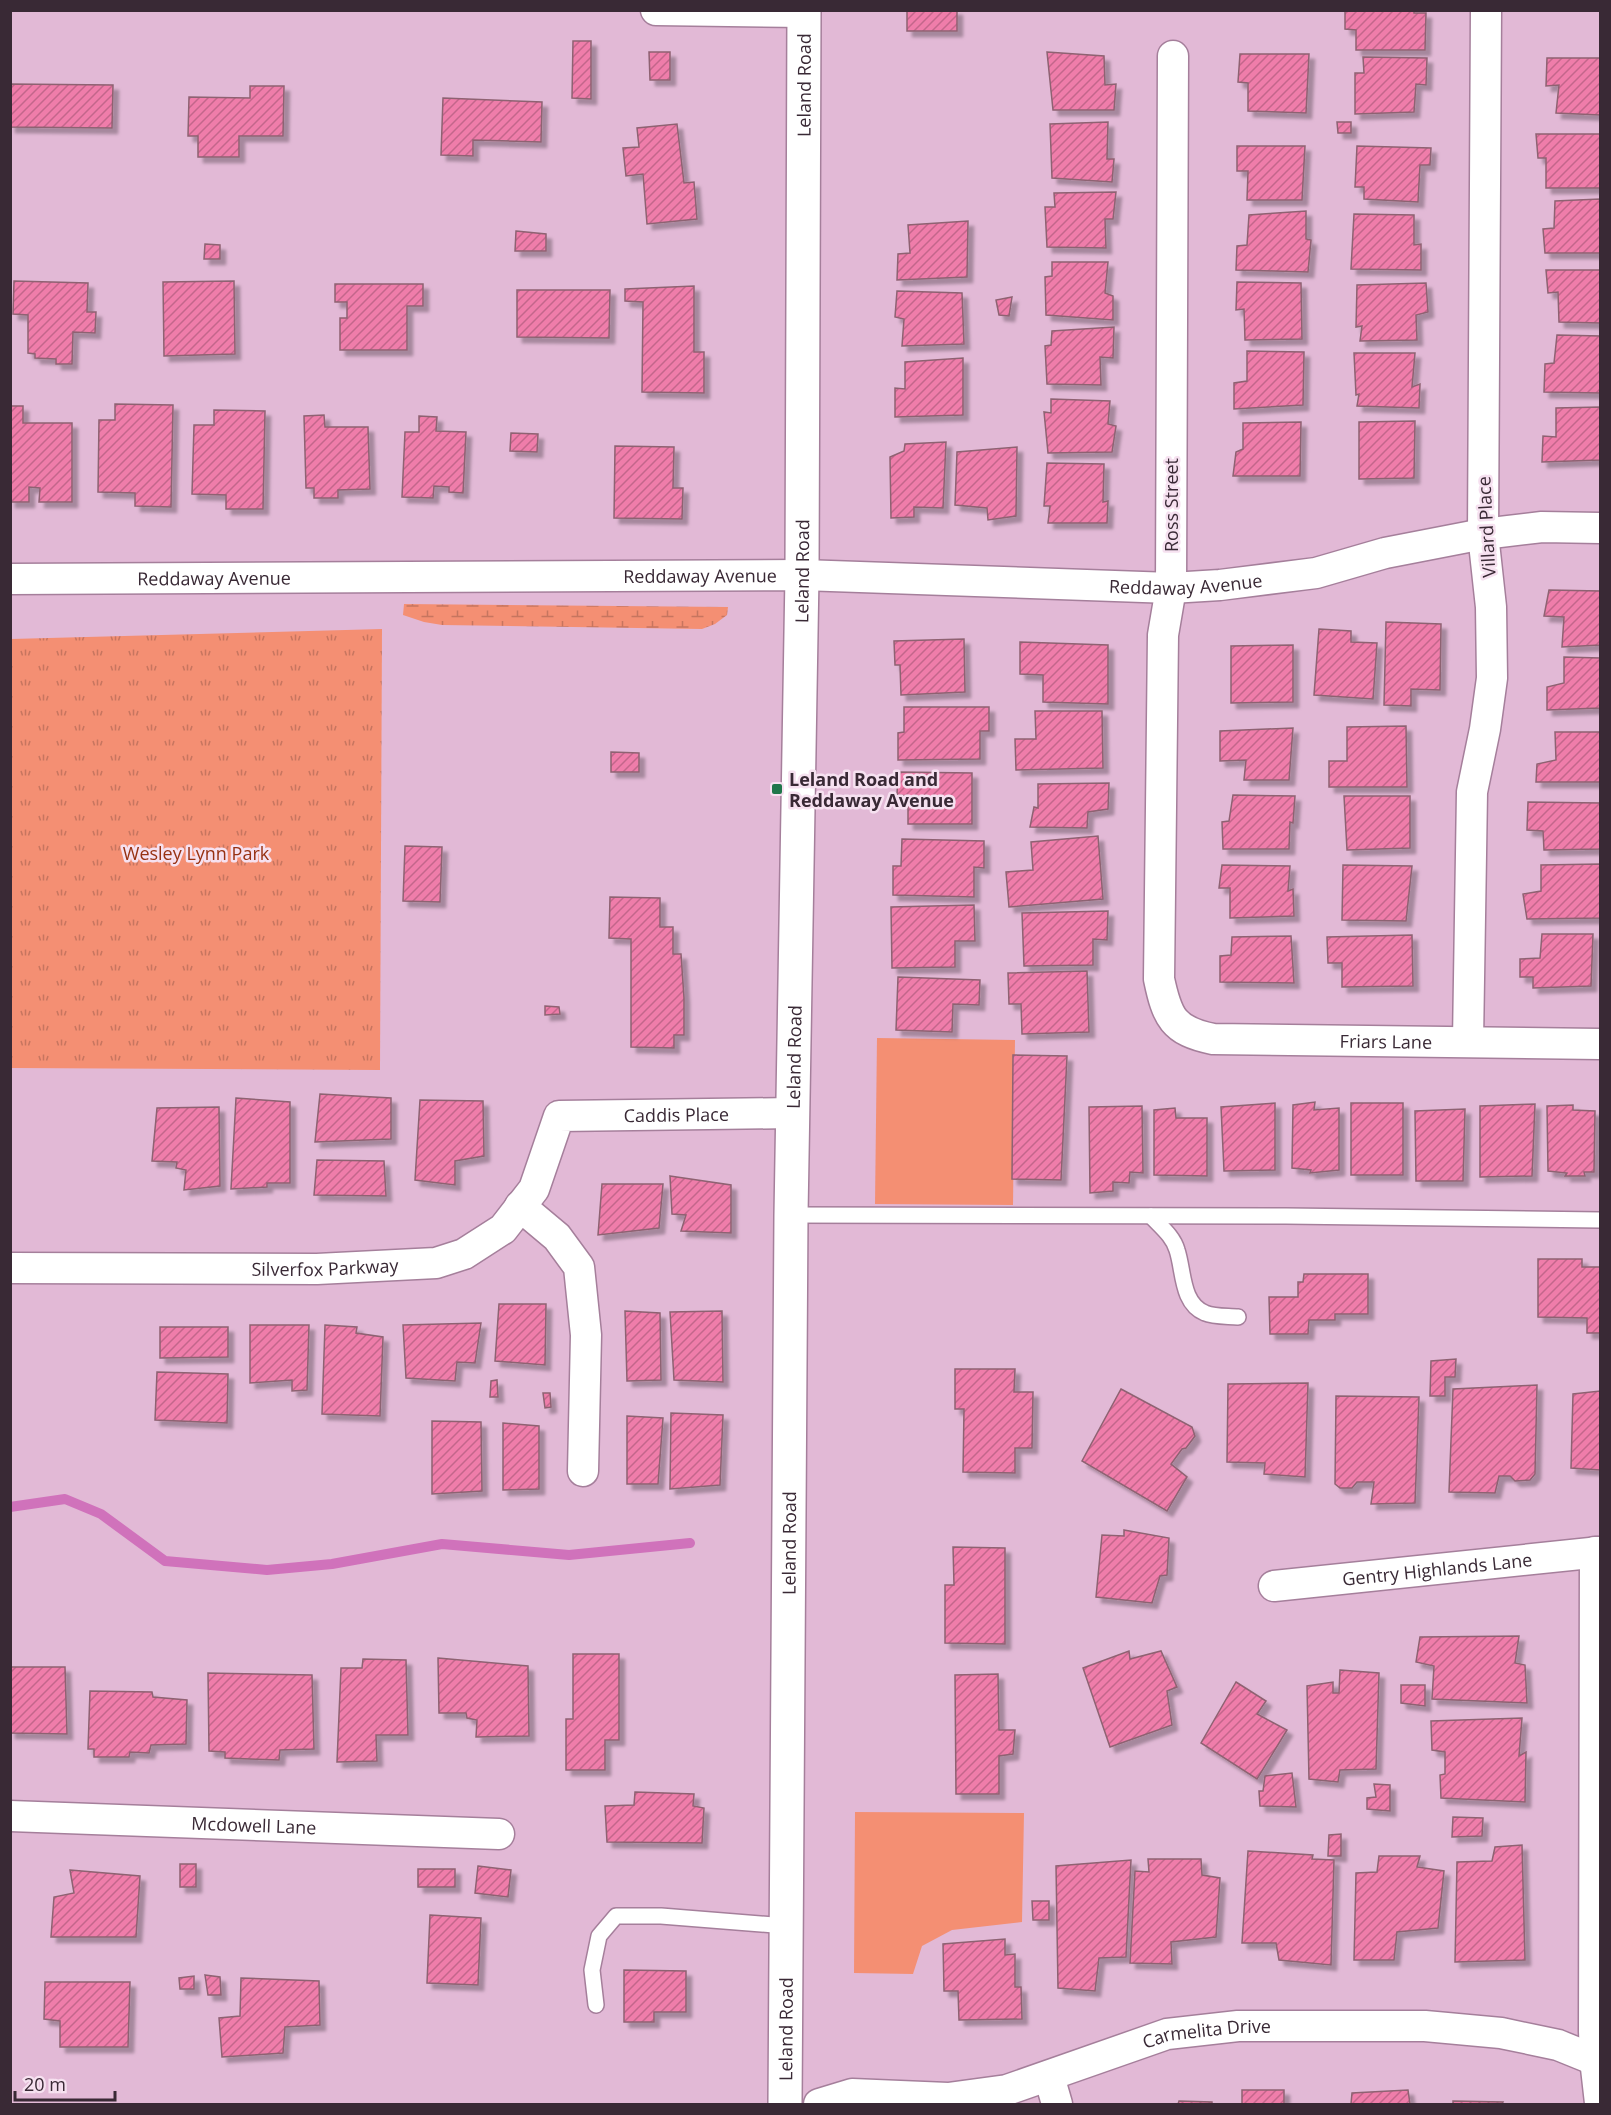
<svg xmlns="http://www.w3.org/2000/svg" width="1611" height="2115" font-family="'Open Sans',sans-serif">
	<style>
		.grass { fill: #f48f73 }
		.wetland { fill: url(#wetland-marsh) }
		.park { fill: url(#park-tufts) }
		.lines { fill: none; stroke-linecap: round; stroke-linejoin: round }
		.stream { stroke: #d072bb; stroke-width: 10 }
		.building { fill: url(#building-hatch); stroke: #8e6272; stroke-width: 1.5; filter: url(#shadow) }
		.service-casing { stroke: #a57f9b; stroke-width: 18 }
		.minor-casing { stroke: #a57f9b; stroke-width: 33 }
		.tertiary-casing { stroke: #a57f9b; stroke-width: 36 }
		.service { stroke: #fff; stroke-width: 15 }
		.minor { stroke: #fff; stroke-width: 30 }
		.tertiary { stroke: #fff; stroke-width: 33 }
		.poi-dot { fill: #20774b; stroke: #f6e1f0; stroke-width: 2 }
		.labels { text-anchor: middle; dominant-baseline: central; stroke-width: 5; stroke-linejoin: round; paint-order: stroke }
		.street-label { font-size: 18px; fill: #392935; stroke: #f6e1f0 }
		.poi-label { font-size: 18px; font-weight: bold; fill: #392935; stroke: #f6e1f0; text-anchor: start }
		.park-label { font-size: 18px; fill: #973112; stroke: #f6e1f0 }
	</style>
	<defs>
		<pattern id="wetland-marsh" width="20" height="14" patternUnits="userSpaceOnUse" patternTransform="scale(1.5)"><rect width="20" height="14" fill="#f48f73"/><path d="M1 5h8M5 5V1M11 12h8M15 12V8" fill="none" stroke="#c7755f"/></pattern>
		<pattern id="park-tufts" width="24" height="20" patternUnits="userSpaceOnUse" patternTransform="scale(1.5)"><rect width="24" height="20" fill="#f48f73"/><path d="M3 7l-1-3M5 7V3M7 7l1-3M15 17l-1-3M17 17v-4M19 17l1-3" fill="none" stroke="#c7755f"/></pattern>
		<pattern id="building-hatch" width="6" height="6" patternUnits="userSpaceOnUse" patternTransform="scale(1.5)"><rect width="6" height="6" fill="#ef7daa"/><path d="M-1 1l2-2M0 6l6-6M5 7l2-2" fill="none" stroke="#c3668b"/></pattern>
		<filter id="shadow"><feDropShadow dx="5.5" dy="5.5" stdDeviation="1.5" flood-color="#0004"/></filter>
	</defs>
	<rect width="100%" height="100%" fill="#e2b9d6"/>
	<!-- grass -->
	<g class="grass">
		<polygon points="877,1038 1015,1040 1013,1205 875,1204"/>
		<polygon points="855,1812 1024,1813 1022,1922 952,1930 922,1946 913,1974 854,1973"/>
	</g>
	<!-- wetland -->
	<polygon class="wetland" points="404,604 728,607 727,615 715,624 702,629 442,625 424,622 403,615"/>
	<!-- park -->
	<polygon class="park" points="382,629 380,1070 11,1068 11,639"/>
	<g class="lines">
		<!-- stream -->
		<polyline class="stream" points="10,1507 65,1499 101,1514 165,1561 267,1570 332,1564 442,1544 569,1555 690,1543"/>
	</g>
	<!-- building -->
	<g class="building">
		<rect x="907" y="10" width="50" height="21"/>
		<polygon points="1345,10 1414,10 1414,13 1426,13 1425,50 1356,50 1356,30 1345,29"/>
		<polygon points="573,41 591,41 591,99 572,98"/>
		<polygon points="649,52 670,52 670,80 650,80"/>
		<polygon points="1047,52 1104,56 1105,85 1116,84 1114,110 1053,110"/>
		<polygon points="1240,54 1309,54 1306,113 1248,111 1248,83 1238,82"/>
		<polygon points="1363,57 1427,58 1426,85 1416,84 1414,112 1355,114 1355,73 1364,73"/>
		<polygon points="1547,58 1600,58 1600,115 1556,113 1559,85 1546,86"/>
		<polygon points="10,84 113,85 112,128 10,127"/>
		<polygon points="250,86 284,86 283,136 239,136 239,157 198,157 198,136 188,136 189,97 250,98"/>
		<polygon points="443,98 542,102 541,142 473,140 473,156 441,155"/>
		<polygon points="1108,122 1107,159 1114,159 1112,182 1052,178 1050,124"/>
		<polygon points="1337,122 1351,122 1351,133 1338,133"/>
		<polygon points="677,124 684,183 694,182 697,219 647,224 643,174 626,176 623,148 639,147 637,128"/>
		<polygon points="1536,134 1600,134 1600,188 1546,188 1546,158 1538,158"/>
		<polygon points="1237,146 1305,146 1302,200 1247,200 1248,171 1237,171"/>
		<polygon points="1357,146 1431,148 1430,165 1420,165 1418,202 1364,199 1364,187 1355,187"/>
		<polygon points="1116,192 1113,219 1105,219 1106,248 1047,247 1045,207 1055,207 1054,193"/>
		<polygon points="1600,199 1600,253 1545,253 1543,229 1554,228 1555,201"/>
		<polygon points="1306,211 1306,239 1311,240 1308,272 1236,270 1237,246 1247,245 1249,215"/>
		<polygon points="1354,214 1414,215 1414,245 1421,244 1421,270 1351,269"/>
		<polygon points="968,221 967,277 897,280 898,254 910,253 908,225"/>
		<polygon points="516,231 546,234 546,251 515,251"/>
		<polygon points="205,244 220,245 220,259 204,259"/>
		<polygon points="1052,262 1108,262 1105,293 1113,296 1113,320 1046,315 1045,277 1052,276"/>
		<polygon points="1546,270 1600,270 1600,323 1559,322 1558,292 1548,293"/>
		<polygon points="14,281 88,283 87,312 96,312 95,333 73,332 72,364 56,364 56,359 35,358 35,354 28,353 28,315 13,314"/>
		<polygon points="234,281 235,354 164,356 163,282"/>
		<polygon points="1237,282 1301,283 1302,339 1245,340 1244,309 1236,310"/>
		<polygon points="1426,283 1428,312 1416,315 1417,340 1360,341 1362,326 1356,327 1357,285"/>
		<polygon points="335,284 423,284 423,306 407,306 407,350 340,350 340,318 347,318 347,302 335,302"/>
		<polygon points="694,286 694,352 704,352 704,393 642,392 643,302 625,301 625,289"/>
		<polygon points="517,290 610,290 609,338 517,337"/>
		<polygon points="897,291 962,293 964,344 902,346 904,319 895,317"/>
		<polygon points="1012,297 1009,316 999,315 996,300"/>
		<polygon points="1114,327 1113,358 1100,357 1101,385 1047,384 1045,346 1051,345 1052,331"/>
		<polygon points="1557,335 1600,336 1600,393 1544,392 1545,364 1554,363"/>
		<polygon points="1247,351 1304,352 1303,405 1234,409 1234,383 1247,381"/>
		<polygon points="1354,353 1415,353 1412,387 1420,384 1419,408 1357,406 1359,394 1356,395"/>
		<polygon points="963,358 963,415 895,417 895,388 905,389 905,362"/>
		<polygon points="1051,399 1110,401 1108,424 1116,426 1112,452 1048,453 1044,412 1051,413"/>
		<polygon points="115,404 173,405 171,507 135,506 135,493 98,492 99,420 115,420"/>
		<polygon points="10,406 23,406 23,423 72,423 72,502 39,502 40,488 29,487 29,502 10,502"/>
		<polygon points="1600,407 1600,460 1542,462 1543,436 1556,437 1556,408"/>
		<polygon points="214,410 265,411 263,509 226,509 226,495 192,494 194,425 214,425"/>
		<polygon points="324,415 325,427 368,427 370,489 338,490 338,498 314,498 314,488 306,488 304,416"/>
		<polygon points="419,416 437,417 436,431 466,432 463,493 449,492 449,487 434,486 433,498 402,497 405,432 419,432"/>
		<polygon points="1415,421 1414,478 1359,479 1359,422"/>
		<polygon points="1301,422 1300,476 1233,476 1236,452 1243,449 1243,423"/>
		<polygon points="511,433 538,434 537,452 510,451"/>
		<polygon points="946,442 943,508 914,507 914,517 891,518 890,457 904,451 905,444"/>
		<polygon points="615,446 674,447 673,488 683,488 682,519 614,518"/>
		<polygon points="1017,447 1016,516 988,520 987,508 955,505 957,452"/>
		<polygon points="1047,463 1104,464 1103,502 1108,501 1107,523 1048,523 1050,506 1044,506"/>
		<polygon points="1549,590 1600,591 1600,645 1562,647 1564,617 1544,616"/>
		<polygon points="1386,622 1441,624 1440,690 1411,689 1411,706 1384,705"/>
		<polygon points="1319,629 1351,631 1351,642 1377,643 1373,699 1314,695"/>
		<polygon points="964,639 965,692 901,695 900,665 895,665 894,641"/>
		<polygon points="1020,642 1108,645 1108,704 1043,702 1043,675 1020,674"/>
		<polygon points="1293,645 1293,702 1231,703 1231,646"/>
		<polygon points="1564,657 1600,658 1600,708 1547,710 1547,687 1564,683"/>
		<polygon points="904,707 989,707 989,731 980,731 980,759 898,760 898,733 904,732"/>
		<polygon points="1035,711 1102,711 1103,768 1016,770 1015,739 1036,739"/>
		<polygon points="1406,726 1407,787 1329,787 1329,761 1347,761 1347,727"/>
		<polygon points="1293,728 1289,780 1244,780 1246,760 1220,761 1220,731"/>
		<polygon points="1555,732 1600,732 1600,782 1536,782 1537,764 1556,760"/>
		<polygon points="611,752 639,753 639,772 611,772"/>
		<polygon points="898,772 972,773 972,824 908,824 908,796 897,795"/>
		<polygon points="1109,783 1108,809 1088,812 1087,828 1030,827 1034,807 1038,808 1038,784"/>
		<polygon points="1233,795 1295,796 1293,823 1290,822 1289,849 1223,849 1222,822 1229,821"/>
		<polygon points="1344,796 1410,796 1410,848 1347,850"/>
		<polygon points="1528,802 1600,803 1600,849 1544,850 1543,831 1527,830"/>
		<polygon points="1098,836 1103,899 1009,907 1006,872 1033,870 1031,842"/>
		<polygon points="902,839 984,841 984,868 974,867 974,897 893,895 893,866 901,866"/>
		<polygon points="405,846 442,847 440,902 403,901"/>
		<polygon points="1600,864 1600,918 1527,919 1523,894 1541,891 1541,865"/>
		<polygon points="1222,865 1290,866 1288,891 1293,889 1294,916 1230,918 1230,888 1219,888"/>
		<polygon points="1343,865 1412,866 1406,921 1342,920"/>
		<polygon points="610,897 660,898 660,927 673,927 673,954 681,954 684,998 684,1035 674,1035 674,1048 631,1047 631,939 609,938"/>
		<polygon points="974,905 975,941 955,941 955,967 892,968 891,907"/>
		<polygon points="1108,911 1107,940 1093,939 1093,965 1024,966 1022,913"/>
		<polygon points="1542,934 1593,934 1591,986 1533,988 1533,977 1520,977 1520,959 1540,958"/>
		<polygon points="1412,935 1413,986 1342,987 1342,963 1328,963 1327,937"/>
		<polygon points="1291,936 1294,983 1220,982 1220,956 1231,955 1232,937"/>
		<polygon points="1087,971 1089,1032 1022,1034 1021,1004 1009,1004 1008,973"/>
		<polygon points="898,977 980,980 979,1005 953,1004 952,1032 896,1030"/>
		<polygon points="545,1006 559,1007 560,1014 545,1015"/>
		<polygon points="1013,1055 1067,1056 1061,1180 1012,1179"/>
		<polygon points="320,1094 391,1098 391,1139 315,1142"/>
		<polygon points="236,1098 290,1102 290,1183 267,1183 267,1187 231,1189"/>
		<polygon points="420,1100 483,1101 484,1156 455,1161 455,1185 415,1180"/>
		<polygon points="1315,1102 1314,1110 1339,1108 1339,1170 1310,1173 1311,1170 1292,1168 1293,1105"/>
		<polygon points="1275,1103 1275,1170 1224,1171 1221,1107"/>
		<rect x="1351" y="1103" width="52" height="72"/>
		<polygon points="1535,1104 1532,1176 1480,1177 1480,1106"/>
		<polygon points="1573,1105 1573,1110 1595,1111 1594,1172 1584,1172 1585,1176 1565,1176 1567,1173 1548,1171 1547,1106"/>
		<polygon points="1142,1106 1143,1173 1130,1172 1129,1183 1113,1182 1113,1191 1090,1193 1089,1107"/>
		<polygon points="219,1107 220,1186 184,1190 186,1170 176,1168 177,1162 152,1161 157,1108"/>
		<polygon points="1175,1108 1176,1118 1207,1118 1207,1176 1154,1175 1154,1110"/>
		<polygon points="1465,1109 1463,1181 1416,1181 1415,1111"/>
		<polygon points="317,1160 384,1161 386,1196 314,1195"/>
		<polygon points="670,1176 731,1185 731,1233 681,1231 686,1215 672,1214"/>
		<polygon points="602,1184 663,1184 659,1228 598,1235"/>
		<polygon points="1538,1259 1582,1259 1582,1267 1600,1267 1600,1333 1587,1333 1587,1318 1538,1317"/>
		<polygon points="1304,1274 1368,1274 1368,1314 1335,1314 1335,1320 1309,1320 1308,1334 1270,1334 1269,1297 1298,1297 1298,1282 1303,1282"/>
		<polygon points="499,1304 546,1304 545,1365 495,1361"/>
		<polygon points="625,1311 660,1313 661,1380 627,1381"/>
		<polygon points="722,1311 723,1382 674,1380 670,1312"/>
		<polygon points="481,1323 475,1363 457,1362 455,1381 406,1378 403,1325"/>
		<polygon points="250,1325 309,1325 307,1390 292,1391 292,1380 250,1383"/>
		<polygon points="325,1325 357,1327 356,1333 383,1337 380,1416 322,1414"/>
		<polygon points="160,1327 228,1327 228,1357 160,1358"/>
		<polygon points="1456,1359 1455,1377 1445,1377 1445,1396 1430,1396 1431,1361"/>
		<polygon points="955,1369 1015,1369 1014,1392 1033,1392 1032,1448 1015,1448 1015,1473 963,1472 964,1409 955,1409"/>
		<polygon points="157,1372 228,1374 227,1423 155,1420"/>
		<polygon points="497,1380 498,1397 490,1397 491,1381"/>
		<polygon points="1308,1383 1305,1477 1264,1474 1265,1463 1227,1462 1228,1384"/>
		<polygon points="1537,1385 1535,1474 1530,1480 1515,1481 1510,1476 1499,1476 1495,1493 1449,1492 1453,1389"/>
		<polygon points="1121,1389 1192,1427 1195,1436 1186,1448 1182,1449 1171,1464 1187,1477 1167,1511 1082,1461"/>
		<polygon points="1600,1391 1600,1470 1571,1468 1573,1394"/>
		<polygon points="543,1393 550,1393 551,1407 545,1408"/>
		<polygon points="1336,1396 1419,1397 1415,1503 1371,1504 1374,1482 1357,1482 1352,1488 1340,1488 1335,1484"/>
		<polygon points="671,1413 723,1415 720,1485 670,1489"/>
		<polygon points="627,1416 663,1418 658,1484 627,1484"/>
		<polygon points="432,1421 481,1422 482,1491 432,1494"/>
		<polygon points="503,1423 539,1426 539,1489 503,1490"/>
		<polygon points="1124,1530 1169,1538 1167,1575 1160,1576 1152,1603 1096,1597 1102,1535 1124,1536"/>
		<polygon points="953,1547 1005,1548 1005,1644 945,1643 945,1585 954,1585"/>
		<polygon points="1519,1636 1515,1663 1525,1665 1527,1703 1432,1699 1434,1666 1416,1662 1420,1637"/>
		<polygon points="1129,1651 1130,1659 1161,1651 1177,1687 1167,1691 1172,1725 1110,1747 1083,1668"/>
		<polygon points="573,1654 619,1654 619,1740 605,1740 605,1770 566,1770 566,1719 573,1719"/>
		<polygon points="438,1658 528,1666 529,1736 476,1737 477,1720 467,1718 466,1713 439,1713"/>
		<polygon points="363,1659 406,1660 408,1735 376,1735 377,1761 337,1762 341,1668 362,1668"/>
		<polygon points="10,1667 65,1667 67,1734 10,1733"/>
		<polygon points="1340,1670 1379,1673 1376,1769 1340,1770 1338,1782 1309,1779 1307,1686 1333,1682 1333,1693 1339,1693"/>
		<polygon points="208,1673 312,1675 314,1749 280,1750 279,1760 225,1758 225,1752 209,1751"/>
		<polygon points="998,1674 999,1730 1015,1730 1013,1754 999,1756 999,1794 956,1794 955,1675"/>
		<polygon points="1236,1682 1266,1701 1257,1714 1287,1730 1257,1779 1201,1743"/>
		<polygon points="1401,1685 1425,1685 1425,1706 1401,1703"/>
		<polygon points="90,1691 152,1692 153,1697 187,1700 186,1744 151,1745 149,1753 130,1752 129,1757 94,1757 94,1749 88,1749"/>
		<polygon points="1522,1718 1519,1756 1526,1752 1525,1802 1441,1798 1440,1775 1445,1774 1445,1752 1432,1750 1431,1721"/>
		<polygon points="1292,1773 1296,1807 1260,1806 1259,1791 1263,1791 1265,1776"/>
		<polygon points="1374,1784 1390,1785 1390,1811 1367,1809 1367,1798 1376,1797"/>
		<polygon points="635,1792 694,1794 693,1806 704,1808 702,1843 607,1842 605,1806 634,1805"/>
		<polygon points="1453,1817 1483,1818 1482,1836 1452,1837"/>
		<polygon points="1341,1834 1341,1856 1328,1856 1329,1835"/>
		<polygon points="1522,1845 1525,1960 1455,1962 1457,1862 1492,1861 1495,1847"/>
		<polygon points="1248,1851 1313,1855 1312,1859 1334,1860 1331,1965 1279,1960 1276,1943 1242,1943"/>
		<polygon points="1379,1856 1420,1856 1417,1867 1444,1871 1438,1928 1397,1932 1394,1960 1354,1960 1356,1873 1377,1872"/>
		<polygon points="1148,1859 1201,1859 1202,1875 1220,1878 1216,1937 1171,1942 1172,1964 1130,1963 1135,1871 1149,1872"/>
		<polygon points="1131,1860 1126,1957 1099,1958 1095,1991 1058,1988 1056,1866"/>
		<rect x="180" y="1864" width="16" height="23"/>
		<polygon points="478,1866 511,1870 508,1897 475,1893"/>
		<rect x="418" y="1869" width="37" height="18"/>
		<polygon points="70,1870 140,1876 136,1937 51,1937 54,1897 74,1893"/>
		<polygon points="1032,1901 1049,1901 1049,1920 1033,1920"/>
		<polygon points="430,1915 481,1918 478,1985 427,1983"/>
		<polygon points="1005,1939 1005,1955 1015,1954 1015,1987 1021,1987 1022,2019 959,2020 958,1991 944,1991 943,1944"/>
		<polygon points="624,1970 686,1971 686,2012 654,2012 654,2022 624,2022"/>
		<polygon points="205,1975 220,1977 221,1995 208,1995"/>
		<polygon points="194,1976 194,1989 180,1989 179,1978"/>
		<polygon points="241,1978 319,1981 320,2025 285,2027 283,2053 222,2057 219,2018 240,2016"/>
		<polygon points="45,1982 130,1982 128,2047 60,2047 60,2021 44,2019"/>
		<rect x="1242" y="2090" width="42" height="14"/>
		<polygon points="1408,2090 1410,2104 1351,2104 1352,2093"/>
		<polygon points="1179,2101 1212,2102 1212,2104 1178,2104"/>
		<polygon points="1453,2101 1503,2102 1502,2104 1453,2104"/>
	</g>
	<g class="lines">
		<!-- service casing -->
		<g class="service-casing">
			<g id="service">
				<polyline points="791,1215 1286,1216 1600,1220"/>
				<path d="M 1151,1216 C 1161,1227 1173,1236 1177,1250 C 1184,1271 1181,1303 1205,1313 C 1214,1317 1228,1316 1238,1317"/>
				<polyline points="596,2005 592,1970 599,1936 616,1916 661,1916 786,1926"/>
			</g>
		</g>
		<!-- minor casing -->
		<g class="minor-casing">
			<g id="minor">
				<polyline points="656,10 804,12"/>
				<path id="s1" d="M 1173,56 L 1171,588 L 1163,635 L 1159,979 C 1167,1017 1173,1031 1213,1039 L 1600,1044"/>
				<path id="s2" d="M 10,579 L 802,575 L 1171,588 L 1220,585 L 1316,573 L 1385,553 L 1483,534 L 1542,527 L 1600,528"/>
				<polyline points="1468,1041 1472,792 1485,729 1492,678 1491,607 1483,534 1486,10"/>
				<polyline points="520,1206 557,1237 579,1267 586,1335 583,1471"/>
				<path id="s3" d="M 10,1268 L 317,1269 L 436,1263 L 464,1254 L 503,1229 L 534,1189 L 559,1116 L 793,1113"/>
				<polyline points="1595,1552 1594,2031 1595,2059 1600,2103"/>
				<path id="s4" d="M 1274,1586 L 1600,1552"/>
				<path id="s5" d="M 10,1816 L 499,1834"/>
				<polyline points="1049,2076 1057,2104"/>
				<path id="s6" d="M 819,2104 L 852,2094 L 948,2098 L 1007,2090 L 1167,2034 L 1238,2026 L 1425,2026 L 1501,2033 L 1558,2045 L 1600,2062"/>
			</g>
		</g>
		<!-- tertiary casing -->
		<g class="tertiary-casing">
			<g id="tertiary">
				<path id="s7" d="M 785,2104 L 791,1215 L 802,575 L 804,10"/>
			</g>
		</g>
		<!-- service -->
		<use href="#service" class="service"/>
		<!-- minor -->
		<use href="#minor" class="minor"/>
		<!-- tertiary -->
		<use href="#tertiary" class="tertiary"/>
	</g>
	<!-- markers -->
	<rect class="poi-dot" x="771" y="783" width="12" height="12" rx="3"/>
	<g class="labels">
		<!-- street labels -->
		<g class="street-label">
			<text stroke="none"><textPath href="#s7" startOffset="2019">Leland Road</textPath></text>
			<text transform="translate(1171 505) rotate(-90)">Ross Street</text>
			<text transform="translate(1486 527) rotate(-93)">Villard Place</text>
			<text stroke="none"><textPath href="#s7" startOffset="1533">Leland Road</textPath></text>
			<text stroke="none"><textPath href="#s2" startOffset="690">Reddaway Avenue</textPath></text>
			<text stroke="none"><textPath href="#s2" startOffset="204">Reddaway Avenue</textPath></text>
			<text stroke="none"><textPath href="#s2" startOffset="1176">Reddaway Avenue</textPath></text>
			<text stroke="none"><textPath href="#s1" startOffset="1185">Friars Lane</textPath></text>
			<text stroke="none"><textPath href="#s7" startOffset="1047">Leland Road</textPath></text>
			<text stroke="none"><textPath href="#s3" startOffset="747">Caddis Place</textPath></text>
			<text stroke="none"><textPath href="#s3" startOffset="315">Silverfox Parkway</textPath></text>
			<text stroke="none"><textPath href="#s7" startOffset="561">Leland Road</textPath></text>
			<text stroke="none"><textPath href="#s4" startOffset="164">Gentry Highlands Lane</textPath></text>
			<text stroke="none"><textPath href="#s5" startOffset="244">Mcdowell Lane</textPath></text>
			<text stroke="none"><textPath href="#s7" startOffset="75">Leland Road</textPath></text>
			<text stroke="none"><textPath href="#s6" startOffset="399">Carmelita Drive</textPath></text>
		</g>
		<!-- poi labels -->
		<g class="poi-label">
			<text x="789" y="779">Leland Road and<tspan x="789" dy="21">Reddaway Avenue</tspan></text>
		</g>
		<!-- park labels -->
		<g class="park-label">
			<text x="196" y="853">Wesley Lynn Park</text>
		</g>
	</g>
	<!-- border -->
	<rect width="1611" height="2115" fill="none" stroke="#392935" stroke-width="24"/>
	<!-- scale -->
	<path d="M15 2091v9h100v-9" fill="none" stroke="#392935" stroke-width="3"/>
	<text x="24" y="2091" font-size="18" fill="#392935" stroke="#f6e1f0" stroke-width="4.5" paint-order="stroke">20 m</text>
</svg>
